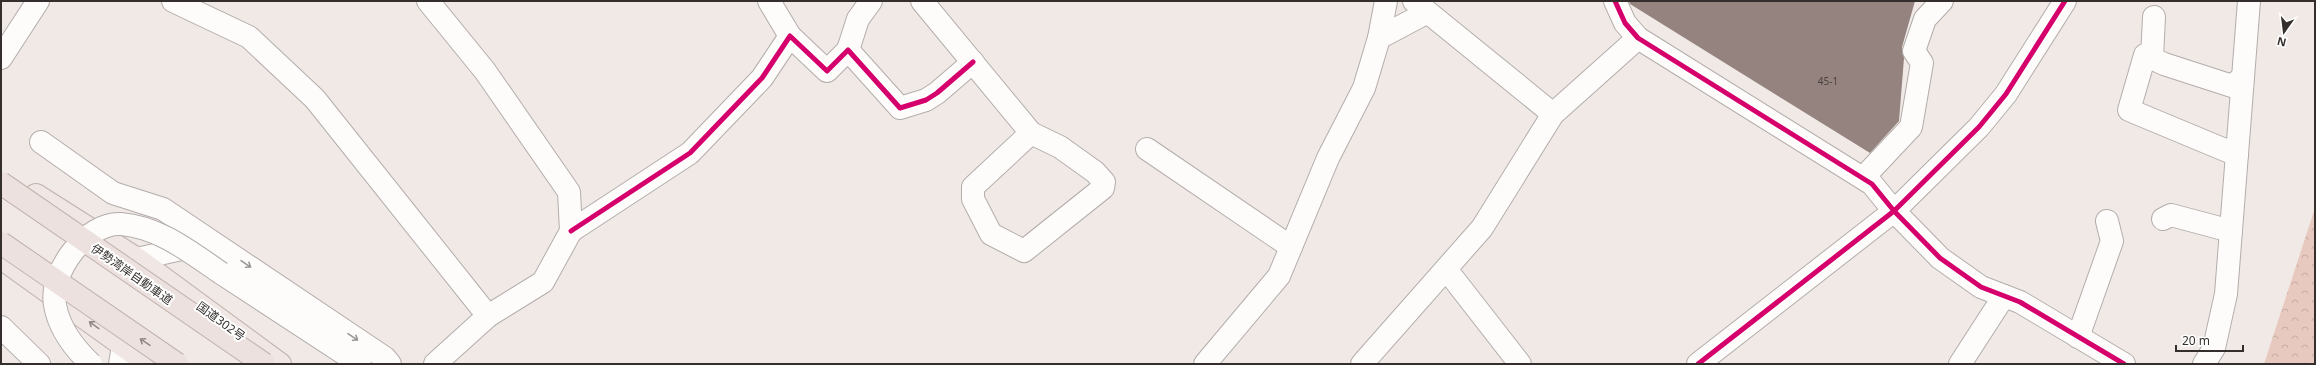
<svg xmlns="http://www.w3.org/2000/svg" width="2316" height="365" font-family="'Noto Sans','Noto Sans JP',sans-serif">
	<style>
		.park { fill: url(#park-crowns) }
		.building { fill: #94837f }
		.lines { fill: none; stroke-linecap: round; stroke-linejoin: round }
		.minor-casing { stroke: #b3adab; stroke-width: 24 }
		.tertiary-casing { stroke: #b3adab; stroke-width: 24 }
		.trunk-casing { stroke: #c0b2ad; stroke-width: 24 }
		.minor { stroke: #fdfcfb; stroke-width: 22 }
		.tertiary { stroke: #fdfcfb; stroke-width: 22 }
		.trunk { stroke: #f0e6e4; stroke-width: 22 }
		.tertiary-bridge-casing { stroke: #b3adab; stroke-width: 24; stroke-linecap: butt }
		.motorway-bridge-casing { stroke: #c0b2ad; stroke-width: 24; stroke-linecap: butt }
		.tertiary-bridge { stroke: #fdfcfb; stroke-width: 22 }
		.motorway-bridge { stroke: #ece1de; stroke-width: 22 }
		.cycleway-casing { stroke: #fff; stroke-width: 8 }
		.cycleway { stroke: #d6006c; stroke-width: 5 }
		.oneway { stroke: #989694 }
		.oneway2 { stroke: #928a88 }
		.oneway3 { stroke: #908886 }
		.labels { text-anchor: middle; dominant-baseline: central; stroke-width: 4; stroke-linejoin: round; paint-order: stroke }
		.number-label { font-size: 10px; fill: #4c4442 }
		.street-label { font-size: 12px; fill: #342f2d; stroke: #fff }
	</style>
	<defs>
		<pattern id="park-crowns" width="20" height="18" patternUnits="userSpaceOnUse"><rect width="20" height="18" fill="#e8c9c0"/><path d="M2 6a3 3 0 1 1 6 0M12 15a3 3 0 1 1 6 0" fill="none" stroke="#c8ada5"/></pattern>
	</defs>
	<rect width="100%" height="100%" fill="#f1e9e6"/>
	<!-- park -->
	<polygon class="park" points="2315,208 2315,364 2264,364"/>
	<!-- building -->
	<polygon class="building" points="1629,1 1915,1 1902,47 1904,58 1899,121 1870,153 1630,4"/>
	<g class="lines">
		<!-- minor casing -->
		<g class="minor-casing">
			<g id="minor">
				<polyline points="173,1 249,37 315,99 488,316"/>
				<polyline points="428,1 485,71 569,192 571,231 543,282 488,316 435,364"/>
				<polyline points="769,1 790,36"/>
				<polyline points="922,1 1031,133 1060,147 1095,172 1104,182 1103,188 1024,251 991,234 973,199 973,187 1031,133"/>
				<polyline points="1414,1 1553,114"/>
				<polyline points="1615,1 1625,23 1638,38 1872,184 1894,211 1940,258 1981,287 2020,302 2124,364"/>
				<polyline points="1379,38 1386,1"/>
				<polyline points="848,50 858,19 871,1"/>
				<polyline points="2152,58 2154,17"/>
				<polyline points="41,142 113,193 163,209 385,358 390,364"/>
				<polyline points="1147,149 1291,247"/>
				<polyline points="2237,155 2129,110 2145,55 2164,64 2232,86 2243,77"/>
				<polyline points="1863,178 1911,127 1922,63 1914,51 1925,19 1942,1"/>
				<polyline points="2163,219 2171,215 2231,231"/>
				<polyline points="571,231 690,153 762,78 790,36 827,71 848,50 900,108 926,100 937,93 973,62"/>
				<polyline points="137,259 199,245"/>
				<polyline points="1446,269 1520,364"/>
				<polyline points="1,327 39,364"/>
				<polyline points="2078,337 2112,241 2107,221"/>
				<polyline points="120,364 123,346"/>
				<polyline points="1205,364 1279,276 1328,158 1364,88 1379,38 1426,13"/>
				<polyline points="1362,364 1482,228 1553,114 1638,38"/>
				<polyline points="1960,364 2004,296"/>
				<polyline points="2204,364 2214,348 2226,294 2249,1"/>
			</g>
		</g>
		<!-- tertiary casing -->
		<g class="tertiary-casing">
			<g id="tertiary">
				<polyline points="1,58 38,1"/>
				<polyline points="221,273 360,364"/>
				<polyline points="1698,364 1894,211 1979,127 2006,94 2065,1"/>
			</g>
		</g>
		<!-- trunk casing -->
		<g class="trunk-casing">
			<g id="trunk">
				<polyline points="36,195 137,259 280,364"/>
				<polyline points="1,258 149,364"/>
			</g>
		</g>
		<!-- minor -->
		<use href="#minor" class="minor"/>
		<!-- tertiary -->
		<use href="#tertiary" class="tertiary"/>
		<!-- trunk -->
		<use href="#trunk" class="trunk"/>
		<!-- tertiary-bridge casing -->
		<g class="tertiary-bridge-casing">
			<path id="tertiary-bridge" d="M 91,364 C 75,349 59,328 55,305 C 49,273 86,222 121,224 C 159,227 190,252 221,273"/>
		</g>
		<!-- motorway-bridge casing -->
		<g class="motorway-bridge-casing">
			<g id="motorway-bridge">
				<polyline points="1,183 264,364"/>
				<polyline points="1,243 177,364"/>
			</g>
		</g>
		<!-- tertiary-bridge -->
		<use href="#tertiary-bridge" class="tertiary-bridge"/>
		<!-- motorway-bridge -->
		<use href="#motorway-bridge" class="motorway-bridge"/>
		<!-- cycleway casing -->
		<g class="cycleway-casing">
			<g id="cycleway">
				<polyline points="1615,1 1625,23 1638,38 1872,184 1894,211 1940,258 1981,287 2020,302 2124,364"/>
				<polyline points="571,231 690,153 762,78 790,36 827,71 848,50 900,108 926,100 937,93 973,62"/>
				<polyline points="1698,364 1894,211 1979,127 2006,94 2065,1"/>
			</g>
		</g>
		<!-- cycleway -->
		<use href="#cycleway" class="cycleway"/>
	</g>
	<!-- one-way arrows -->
	<defs><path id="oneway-shaft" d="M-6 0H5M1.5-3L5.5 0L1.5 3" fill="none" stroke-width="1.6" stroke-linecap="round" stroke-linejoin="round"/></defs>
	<g class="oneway">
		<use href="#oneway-shaft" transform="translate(246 264) rotate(34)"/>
		<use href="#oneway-shaft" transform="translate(353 337) rotate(34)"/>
	</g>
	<use class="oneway2" href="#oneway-shaft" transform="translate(94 325) rotate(-144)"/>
	<use class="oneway3" href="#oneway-shaft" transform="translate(145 342) rotate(-146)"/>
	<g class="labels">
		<!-- number labels -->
		<g class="number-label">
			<text x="1828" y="81">45-1</text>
		</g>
		<!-- street labels -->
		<g class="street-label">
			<text transform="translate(132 274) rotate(35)">伊勢湾岸自動車道</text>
			<text transform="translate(221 321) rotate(36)">国道302号</text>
		</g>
	</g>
	<!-- border -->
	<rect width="2316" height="365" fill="none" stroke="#342f2d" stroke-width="4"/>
	<!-- north arrow -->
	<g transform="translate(2284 32) rotate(194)" stroke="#ffffff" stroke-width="3" paint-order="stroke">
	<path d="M0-3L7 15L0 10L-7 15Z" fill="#342f2d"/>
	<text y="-6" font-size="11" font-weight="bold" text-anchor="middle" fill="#342f2d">N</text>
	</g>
	<!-- scale -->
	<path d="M2176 345v6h67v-6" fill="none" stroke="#342f2d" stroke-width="2"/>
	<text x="2182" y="345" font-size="12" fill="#342f2d" stroke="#ffffff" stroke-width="3" paint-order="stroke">20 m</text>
</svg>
